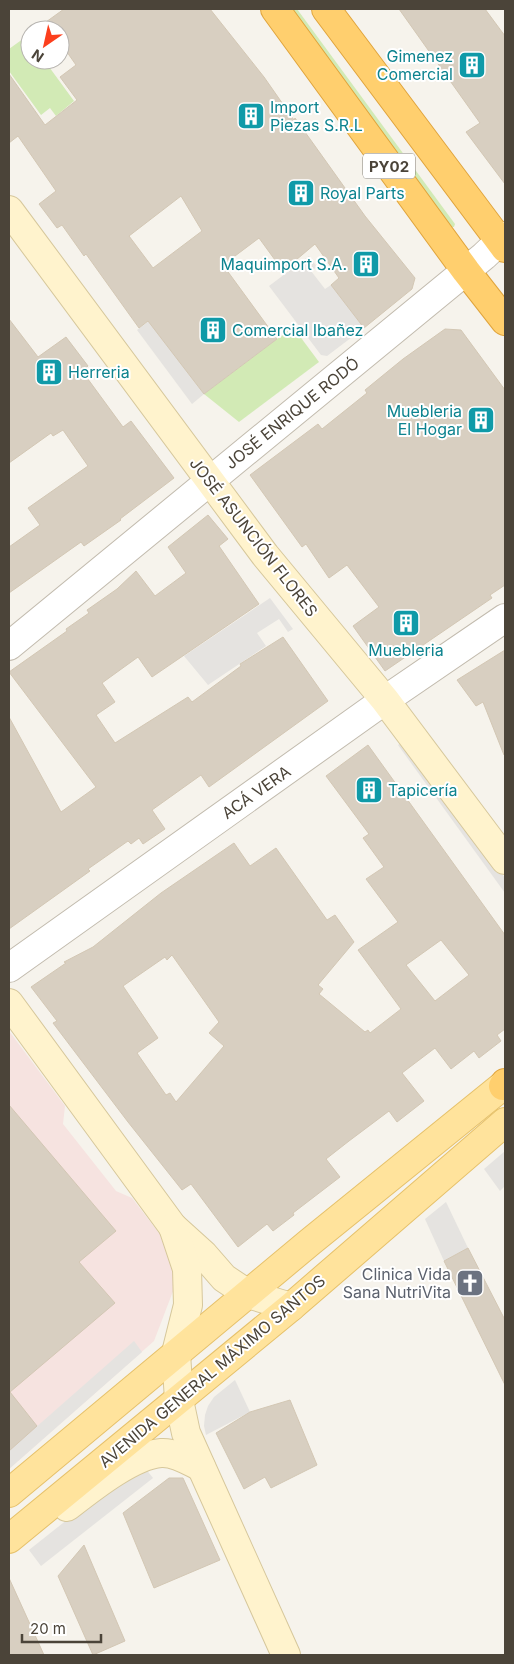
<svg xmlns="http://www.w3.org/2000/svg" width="514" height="1664" font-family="Inter,sans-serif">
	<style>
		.medical { fill: #f6e3e0 }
		.green { fill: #d2eab5 }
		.parking { fill: #e5e3e0 }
		.building { fill: #d8cfc1; stroke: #d3c7b4; fill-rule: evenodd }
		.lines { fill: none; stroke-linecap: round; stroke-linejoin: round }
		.street-casing { stroke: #c2bbae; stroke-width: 30 }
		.secondary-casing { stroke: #d6c79b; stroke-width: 30 }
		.primary-casing { stroke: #e6c16a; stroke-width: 30 }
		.highway-casing { stroke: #e0a43c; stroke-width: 30 }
		.street { stroke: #fff; stroke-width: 28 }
		.secondary { stroke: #fff3cd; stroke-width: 28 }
		.primary { stroke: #ffe39c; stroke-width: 28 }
		.highway { stroke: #ffcf6e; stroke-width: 28 }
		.labels { text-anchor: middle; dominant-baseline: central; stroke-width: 4; stroke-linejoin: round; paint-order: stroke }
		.shield { fill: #fff; stroke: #817c74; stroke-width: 1 }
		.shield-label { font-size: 15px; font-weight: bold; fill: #4b4439 }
		.culture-label { font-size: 16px; fill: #0d838f; stroke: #fff; text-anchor: start }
		.street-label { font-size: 16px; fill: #4b4439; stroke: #fff }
		.worship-label { font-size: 16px; fill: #5b616d; stroke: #fff; text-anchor: end }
	</style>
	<rect width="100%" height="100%" fill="#f6f3ec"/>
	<!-- medical -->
	<polygon class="medical" points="9,1031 65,1106 63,1124 116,1191 132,1198 169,1246 175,1266 175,1286 154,1341 9,1469"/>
	<!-- green -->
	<g class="green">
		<polygon points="289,9 297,9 455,224 454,227 450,227"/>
		<polygon points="27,36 30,41 30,60 44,60 74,101 56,116 50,108 41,115 9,71 9,49"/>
		<polygon points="293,327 319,362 239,422 204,394"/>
	</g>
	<!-- parking -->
	<g class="parking">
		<polygon points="309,256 317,267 311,271 325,289 331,285 364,328 327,356 321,355 269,286"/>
		<polygon points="149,321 204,394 192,404 137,330"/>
		<polygon points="270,598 293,629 288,632 279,619 257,633 266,646 208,685 184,656"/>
		<polygon points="406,740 505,878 505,893 398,745"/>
		<polygon points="505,1151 505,1186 500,1191 484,1169"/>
		<polygon points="446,1202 468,1248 444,1261 425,1219"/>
		<polygon points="134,1341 142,1352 9,1469 9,1451"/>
		<polygon points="235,1380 250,1412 206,1435 204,1426 205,1415 208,1406 214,1397"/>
		<polygon points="145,1468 153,1478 41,1566 29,1550 63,1523 124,1479"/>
	</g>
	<!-- building -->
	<g class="building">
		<path d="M 64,9 L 210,9 L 264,77 L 294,120 L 295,118 L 365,216 L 415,278 L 412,289 L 364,328 L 331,285 L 339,278 L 315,244 L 283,271 L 259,238 L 223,265 L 277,339 L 204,394 L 148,321 L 139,328 L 86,254 L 84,256 L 62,225 L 57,228 L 39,204 L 56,191 L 18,136 L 9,143 L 9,74 L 45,125 L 77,100 L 60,77 L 76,65 L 60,42 L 60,30 L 51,30 L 46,22 ZM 181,196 L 202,231 L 153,268 L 129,236 Z"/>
		<polygon points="399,9 485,9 505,36 505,184 466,132 480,123"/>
		<polygon points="9,319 38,357 66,337 88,366 82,371 123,427 131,421 174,478 120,519 121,520 84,546 81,542 9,593 9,547 40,525 28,508 88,466 63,430 53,436 51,433 9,463"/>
		<polygon points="445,329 461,330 505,390 505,585 490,595 492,598 385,671 353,626 379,607 347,565 329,578 306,544 302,547 250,475 318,424 322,429 367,393 365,390 403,359"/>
		<polygon points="208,515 228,539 219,546 259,604 152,677 138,657 102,683 115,702 96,715 115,743 188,697 192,702 241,666 240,664 283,637 328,701 209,787 201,775 152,810 165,829 143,844 139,838 131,844 128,841 88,869 90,871 9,929 9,717 61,812 96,787 9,672 67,631 66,629 89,613 87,610 117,589 136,571 155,596 186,573 168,547"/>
		<polygon points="505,650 505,755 504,755 483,702 476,706 457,680"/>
		<path d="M 368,745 L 505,935 L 505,1029 L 497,1035 L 501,1041 L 479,1058 L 474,1051 L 451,1069 L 435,1048 L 402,1073 L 424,1101 L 397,1122 L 389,1111 L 349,1141 L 326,1159 L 340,1177 L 293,1213 L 294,1215 L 273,1231 L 267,1224 L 238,1247 L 191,1184 L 182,1190 L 128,1122 L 53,1023 L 57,1021 L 31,987 L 66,963 L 64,962 L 93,947 L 161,893 L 234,843 L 250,866 L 276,848 L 327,920 L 335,915 L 354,942 L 318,985 L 323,989 L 319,994 L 365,1032 L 368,1030 L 370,1033 L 401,1009 L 358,950 L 398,922 L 366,879 L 384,867 L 363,838 L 369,834 L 326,776 ZM 441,940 L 469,975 L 435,1001 L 406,965 ZM 172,955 L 219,1022 L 209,1033 L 224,1046 L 176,1102 L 170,1093 L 166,1095 L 137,1053 L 158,1038 L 123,986 L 165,957 L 167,960 Z"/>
		<polygon points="9,1105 116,1231 79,1262 115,1303 10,1392 37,1426 9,1451"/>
		<polygon points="468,1248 505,1320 505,1385 444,1261"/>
		<polygon points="290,1400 317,1465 271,1488 265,1477 244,1489 216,1433 250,1412"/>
		<polygon points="169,1478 183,1478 220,1560 154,1588 123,1513"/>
		<polygon points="84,1545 125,1641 93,1655 58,1576"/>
		<polygon points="9,1578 44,1655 9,1655"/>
	</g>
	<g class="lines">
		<!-- street casing -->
		<g class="street-casing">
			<g id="street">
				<polyline points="9,646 484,256 505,236"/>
				<polyline points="9,968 385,700 505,618"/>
			</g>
		</g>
		<!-- secondary casing -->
		<g class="secondary-casing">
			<g id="secondary">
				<polyline points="9,210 265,555 385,700 505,860"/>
				<polyline points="9,1003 173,1227 204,1255 224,1278 248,1294 291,1307"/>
				<polyline points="173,1227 187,1269 188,1305 176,1353 179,1400 186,1433 286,1655"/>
				<path d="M 67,1507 C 89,1490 132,1455 161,1453 C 175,1452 189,1461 201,1467"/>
			</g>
		</g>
		<!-- primary casing -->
		<g class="primary-casing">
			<g id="primary">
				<polyline points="9,1493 310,1242 505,1084"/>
				<polyline points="9,1539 291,1307 505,1122"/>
			</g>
		</g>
		<!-- highway casing -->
		<g class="highway-casing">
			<g id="highway">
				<polyline points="275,9 466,271 505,321"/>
				<polyline points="326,9 505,248"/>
				<polyline points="503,1086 505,1083"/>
			</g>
		</g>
		<!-- street -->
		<use href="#street" class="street"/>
		<!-- secondary -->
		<use href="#secondary" class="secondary"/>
		<!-- primary -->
		<use href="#primary" class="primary"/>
		<!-- highway -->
		<use href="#highway" class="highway"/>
	</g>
	<!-- icons -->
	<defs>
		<g id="building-square" transform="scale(1.4375)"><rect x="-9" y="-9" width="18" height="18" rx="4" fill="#0f9aa8" stroke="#fff"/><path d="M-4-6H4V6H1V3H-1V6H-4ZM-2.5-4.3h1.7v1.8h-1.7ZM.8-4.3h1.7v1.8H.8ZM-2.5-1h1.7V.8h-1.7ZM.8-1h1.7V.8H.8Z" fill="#fff"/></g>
		<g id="church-square" transform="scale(1.4375)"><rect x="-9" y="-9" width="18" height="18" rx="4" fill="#6b7280" stroke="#fff"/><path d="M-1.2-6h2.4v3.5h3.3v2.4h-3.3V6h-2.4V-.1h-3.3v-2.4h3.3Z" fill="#fff"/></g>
	</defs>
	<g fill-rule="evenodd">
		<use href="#building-square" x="472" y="65"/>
		<use href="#building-square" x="251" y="116"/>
		<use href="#building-square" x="301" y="193"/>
		<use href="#building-square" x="366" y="264"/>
		<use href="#building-square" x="213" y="330"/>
		<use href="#building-square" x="49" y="372"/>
		<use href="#building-square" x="481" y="420"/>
		<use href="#building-square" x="406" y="623"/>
		<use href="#building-square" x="369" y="790"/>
		<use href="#church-square" x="470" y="1283"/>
	</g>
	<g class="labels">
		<!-- shield labels -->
		<rect class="shield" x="363" y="153.5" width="52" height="25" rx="4"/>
		<g class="shield-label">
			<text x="389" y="166">PY02</text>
		</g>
		<!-- culture labels -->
		<g class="culture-label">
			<text x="453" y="56" text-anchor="end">Gimenez<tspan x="453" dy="18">Comercial</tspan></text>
			<text x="270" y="107">Import<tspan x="270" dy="18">Piezas S.R.L</tspan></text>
			<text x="320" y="193">Royal Parts</text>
			<text x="347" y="264" text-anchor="end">Maquimport S.A.</text>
			<text x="232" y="330">Comercial Ibañez</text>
			<text x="68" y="372">Herreria</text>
			<text x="462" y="411" text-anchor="end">Muebleria<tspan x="462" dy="18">El Hogar</tspan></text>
			<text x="406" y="650" text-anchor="middle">Muebleria</text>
			<text x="388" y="790">Tapicería</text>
		</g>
		<!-- street labels -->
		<g class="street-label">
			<text transform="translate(292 413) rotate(-39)">JOSÉ ENRIQUE RODÓ</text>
			<text transform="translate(254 537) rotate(52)">JOSÉ ASUNCIÓN FLORES</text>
			<text transform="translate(256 792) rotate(-35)">ACÁ VERA</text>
			<text transform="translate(212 1371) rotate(-40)">AVENIDA GENERAL MÁXIMO SANTOS</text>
		</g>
		<!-- worship labels -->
		<g class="worship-label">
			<text x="451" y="1274">Clinica Vida<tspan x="451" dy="18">Sana NutriVita</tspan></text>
		</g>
	</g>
	<!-- border -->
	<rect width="514" height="1664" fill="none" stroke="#4b4439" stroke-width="20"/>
	<!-- north arrow -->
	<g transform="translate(45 45) rotate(214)"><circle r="24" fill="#ffffff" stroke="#b7b4b0"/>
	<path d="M0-4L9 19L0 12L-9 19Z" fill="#fc3f1d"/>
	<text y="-8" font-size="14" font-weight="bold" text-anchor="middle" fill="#4b4439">N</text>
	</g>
	<!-- scale -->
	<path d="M22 1634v8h79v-8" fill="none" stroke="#4b4439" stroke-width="2.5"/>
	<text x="30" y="1634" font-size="15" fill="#4b4439" stroke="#ffffff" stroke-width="4" paint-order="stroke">20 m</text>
</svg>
